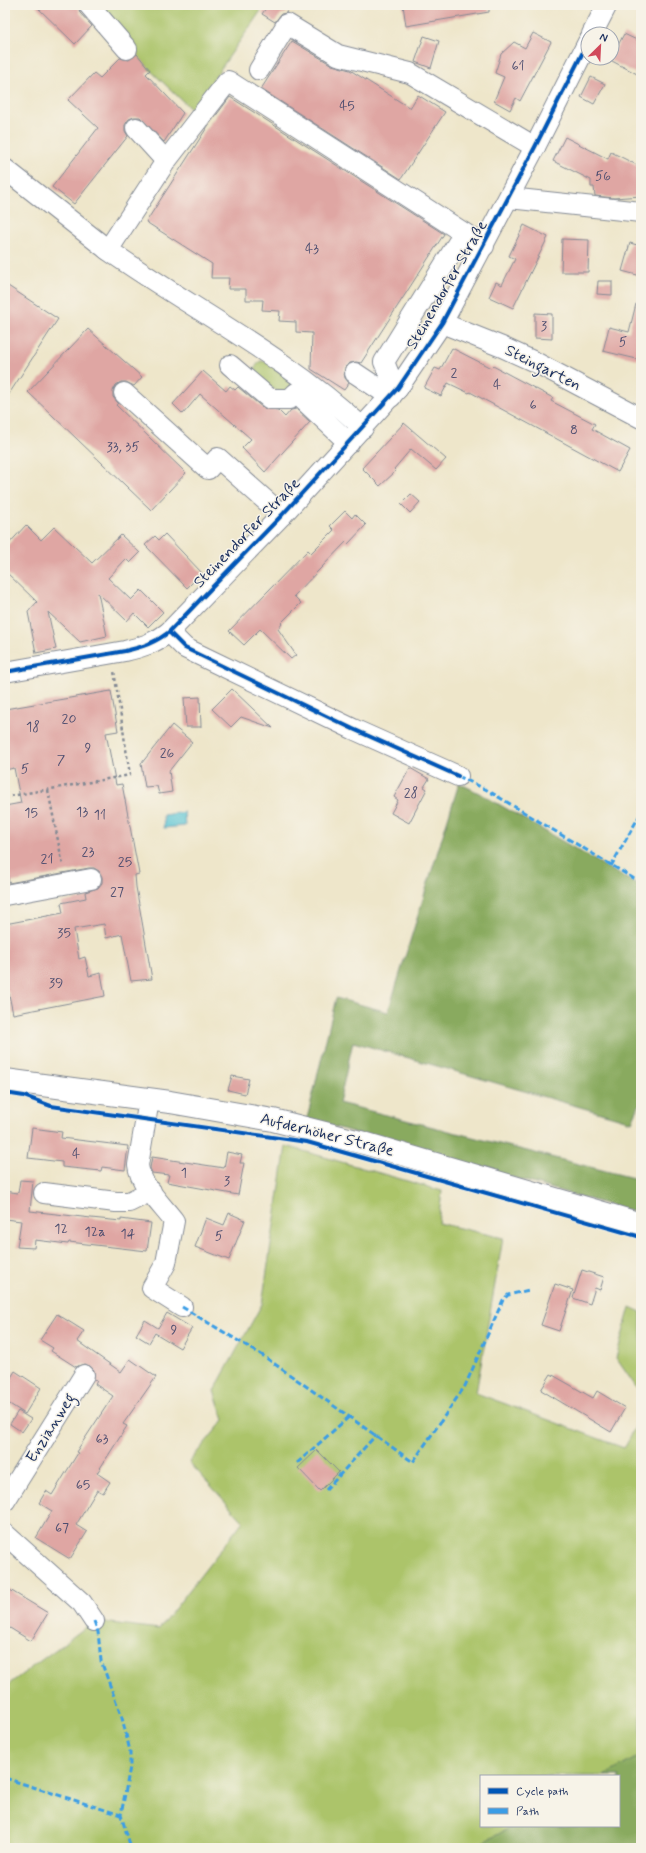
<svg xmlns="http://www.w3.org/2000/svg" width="646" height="1853" font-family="Mynerve,sans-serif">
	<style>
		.green { fill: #acc46a; stroke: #647a64 }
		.forest { fill: #89aa5e; stroke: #526c5e }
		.water { fill: #5ac5d4; stroke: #3a7a99 }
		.building { fill: #dfa6a3 }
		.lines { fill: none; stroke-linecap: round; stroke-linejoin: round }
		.minor-casing { stroke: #848a94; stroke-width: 22 }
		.major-casing { stroke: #848a94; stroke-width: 24 }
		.path { stroke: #848a94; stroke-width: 2.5; stroke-dasharray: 3 3; stroke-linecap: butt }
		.minor { stroke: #fff; stroke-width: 20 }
		.major { stroke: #fff; stroke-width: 22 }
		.quiet { stroke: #3b9de6; stroke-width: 3; stroke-dasharray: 6 3; stroke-linecap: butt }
		.cycleway-casing { stroke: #f7f3e8; stroke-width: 6 }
		.cycleway { stroke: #0057b8; stroke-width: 4 }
		.labels { text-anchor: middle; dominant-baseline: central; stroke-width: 3; stroke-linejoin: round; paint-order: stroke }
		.number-label { font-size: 14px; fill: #4c4d6f }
		.street-label { font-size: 16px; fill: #1b2f5e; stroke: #f7f3e8 }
	</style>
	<rect width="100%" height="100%" fill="#f7f3e8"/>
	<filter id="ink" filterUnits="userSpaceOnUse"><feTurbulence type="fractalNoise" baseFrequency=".025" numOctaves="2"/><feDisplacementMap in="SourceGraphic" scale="8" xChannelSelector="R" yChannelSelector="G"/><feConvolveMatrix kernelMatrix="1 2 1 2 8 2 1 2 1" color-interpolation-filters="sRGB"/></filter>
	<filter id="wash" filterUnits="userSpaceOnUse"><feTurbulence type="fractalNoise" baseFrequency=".012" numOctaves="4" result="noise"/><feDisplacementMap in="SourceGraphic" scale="16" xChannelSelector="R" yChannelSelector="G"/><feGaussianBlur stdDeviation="0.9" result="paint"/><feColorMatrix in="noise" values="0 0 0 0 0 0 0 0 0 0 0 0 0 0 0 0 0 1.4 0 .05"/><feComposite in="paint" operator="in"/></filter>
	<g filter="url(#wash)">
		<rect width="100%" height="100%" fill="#eee6ca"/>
		<!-- green -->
		<g class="green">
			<polygon points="94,5 265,5 192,110 150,70"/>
			<polygon points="260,361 271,362 294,383 284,395 249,375"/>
			<polygon points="286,1146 442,1191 438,1223 503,1238 476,1393 624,1448 641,1416 641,1756 604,1776 481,1776 481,1826 514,1826 474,1848 5,1848 5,1687 94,1621 159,1629 243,1521 189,1462 224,1420 214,1391 262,1304"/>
			<polygon points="630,1307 641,1312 641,1394 616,1358"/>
		</g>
		<!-- forest -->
		<g class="forest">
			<polygon points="459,783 483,795 641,887 641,1101 632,1122 353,1042 339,1103 641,1180 641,1214 307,1119 336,998 388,1012"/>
			<polygon points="641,1755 641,1848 473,1848 513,1826 619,1826 619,1776 604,1776"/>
		</g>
		<!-- water -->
		<polygon class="water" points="184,812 185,826 164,828 163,815"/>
		<g id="blocks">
			<!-- building -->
			<g class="building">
				<polygon points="35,5 78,5 80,13 92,26 75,44"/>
				<polygon points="268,5 291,5 286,13 281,14 275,22 262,14"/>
				<polygon points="403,5 489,5 489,12 406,26"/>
				<polygon points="533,33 551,42 520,101 516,98 510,110 494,101 504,77 495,73 501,54 514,42 525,48"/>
				<polygon points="624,34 641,42 641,76 610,60"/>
				<polygon points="424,36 439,41 431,68 415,62"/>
				<polygon points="292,41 332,65 350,70 410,108 418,95 445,112 401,179 261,89"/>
				<polygon points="137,54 150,70 146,74 183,113 164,142 140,117 134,117 129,119 125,125 125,131 128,136 74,204 52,187 98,128 68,100 94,73 100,78 120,58 129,60"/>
				<polygon points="591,77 605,84 594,104 581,97"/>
				<polygon points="230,97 444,234 361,363 356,362 350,363 345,367 344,373 345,378 349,383 344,390 311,369 312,333 296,332 296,322 279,321 280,311 262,310 263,300 246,300 246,289 228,289 229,278 211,278 212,264 146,222 208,126"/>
				<polygon points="565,137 608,159 611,152 641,167 641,196 614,198 595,196 594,187 591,187 591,180 553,161"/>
				<polygon points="524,225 548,237 513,308 489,297 496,282 502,285 515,259 509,256"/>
				<polygon points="562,239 589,240 588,272 561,272"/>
				<polygon points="630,243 641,246 641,276 622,271"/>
				<polygon points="598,281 612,281 612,295 597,294"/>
				<polygon points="5,284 58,319 5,400"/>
				<polygon points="636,304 641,305 641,360 603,351 609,327 629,332"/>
				<polygon points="535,313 552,314 552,339 535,338"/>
				<polygon points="88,329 142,377 134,386 126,382 121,382 116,385 113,391 113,397 118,403 116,405 186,473 151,510 28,392"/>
				<polygon points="452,348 491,368 493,366 553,398 551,401 595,424 592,429 630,450 618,472 470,392 469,393 448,383 441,396 424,388 435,368 440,370"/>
				<polygon points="203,371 226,391 230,386 235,390 238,387 263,408 278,410 285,417 291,410 296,409 310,422 265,472 242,448 251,439 200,394 183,414 173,404"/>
				<polygon points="404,423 446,459 436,470 411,449 394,469 396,471 380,486 362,468"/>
				<polygon points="411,494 420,502 410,513 401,504"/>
				<polygon points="345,511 352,518 355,514 366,525 348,544 346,542 294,596 301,603 281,623 282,624 278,629 296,655 291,659 260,629 244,645 229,631 308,550 311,553 334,530 330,526"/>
				<polygon points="26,525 41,540 54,527 92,563 121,535 140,553 130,563 126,559 108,578 131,600 141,590 163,612 148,627 134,613 127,621 98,593 107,636 80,642 48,612 56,649 36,653 28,612 37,602 5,571 5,548"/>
				<polygon points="165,534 202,573 187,588 145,545 155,536 159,540"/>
				<polygon points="232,689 273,728 241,717 231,727 212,709"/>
				<polygon points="111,691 118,731 106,733 116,785 122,784 139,874 135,875 136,887 152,979 131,981 122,934 106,938 104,924 74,929 79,959 85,957 89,976 101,973 105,996 13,1014 8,990 5,991 5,924 63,913 61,903 86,898 85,892 98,888 102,883 102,877 99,871 94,868 89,868 9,883 5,863 5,806 21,803 14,768 5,770 5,709"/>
				<polygon points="200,697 201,727 186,727 184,698"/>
				<polygon points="172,725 192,742 169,771 172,792 159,794 157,786 145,787 141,764"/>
				<polygon points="410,768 429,779 424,787 427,789 409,823 391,813 398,800 394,797"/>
				<polygon points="232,1076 249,1079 245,1094 228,1090"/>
				<polygon points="32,1128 62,1132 61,1138 128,1146 125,1170 102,1167 101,1171 62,1167 62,1162 28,1158"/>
				<polygon points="227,1152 242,1155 240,1163 244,1163 238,1195 167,1182 169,1175 152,1173 150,1168 152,1157 224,1168"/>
				<polygon points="20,1180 33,1181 30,1211 91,1218 121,1221 121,1219 151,1223 147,1251 69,1242 68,1244 35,1240 34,1248 17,1247 21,1221 5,1219 5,1191 18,1193"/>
				<polygon points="229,1213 245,1220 229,1260 195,1247 206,1218 224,1225"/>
				<polygon points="582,1270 604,1277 600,1290 595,1288 590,1304 573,1298"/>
				<polygon points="555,1284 573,1290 559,1331 541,1325"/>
				<polygon points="167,1313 192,1328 180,1348 155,1333 149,1343 136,1335 145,1320 158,1328"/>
				<polygon points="57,1314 84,1331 77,1341 121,1372 130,1359 156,1377 123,1424 127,1426 97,1473 110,1482 103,1493 97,1490 76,1525 87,1532 70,1559 36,1538 52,1511 39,1503 46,1491 52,1495 78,1453 76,1452 113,1396 95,1384 97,1381 94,1379 94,1370 90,1366 84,1364 76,1367 51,1351 53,1348 40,1340"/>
				<polygon points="15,1371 41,1388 25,1414 5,1401 5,1387"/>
				<polygon points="551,1374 593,1398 597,1391 625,1408 611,1432 541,1390"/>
				<polygon points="18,1411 31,1419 22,1432 10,1424"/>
				<polygon points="317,1450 339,1472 320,1491 298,1468"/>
				<polygon points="5,1587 48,1613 31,1641 5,1625"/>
			</g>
		</g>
	</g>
	<g filter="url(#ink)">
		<use href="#blocks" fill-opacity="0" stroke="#848a94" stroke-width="1"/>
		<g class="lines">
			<!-- minor casing -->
			<g class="minor-casing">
				<g id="minor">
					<polyline points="89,5 127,49"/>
					<polyline points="592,34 607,5"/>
					<polyline points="259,70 287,24 338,55 410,73 535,147"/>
					<polyline points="136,128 166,161"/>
					<polyline points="5,169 108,250"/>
					<polyline points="509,198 641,212"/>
					<polyline points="442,323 502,347 535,362 641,418"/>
					<polyline points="230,365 270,399 290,399 296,393 349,443"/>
					<polyline points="355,373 391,397"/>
					<polyline points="398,388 391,379 384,362 464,233"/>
					<polyline points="124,393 208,469 218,458 282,515"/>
					<path d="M 363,428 C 287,357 192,309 108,250 L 166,161 L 228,81 L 484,246"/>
					<polyline points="169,632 185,648 214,662 353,729 458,776"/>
					<path d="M 5,672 L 125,651 C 142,647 155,643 169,632 L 282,515 L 398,388 L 442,323 L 535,147 L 588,42"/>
					<polyline points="5,895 91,879"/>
					<path d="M 149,1100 L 138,1165 C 140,1185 162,1205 174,1221 L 166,1263 L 152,1288 L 182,1307"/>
					<polyline points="44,1193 116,1202 129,1202 151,1191"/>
					<polyline points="5,1501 84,1375"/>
					<polyline points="5,1534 82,1603 94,1621"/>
				</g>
			</g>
			<!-- major casing -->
			<g class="major-casing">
				<polyline id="major" points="5,1080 170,1102 273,1120 364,1143 641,1224"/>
			</g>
			<!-- path -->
			<g class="path">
				<polyline points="48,790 63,866"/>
				<polyline points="5,797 130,775 114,671"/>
			</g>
			<!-- minor -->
			<use href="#minor" class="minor"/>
			<!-- major -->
			<use href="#major" class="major"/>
			<!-- quiet -->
			<g class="quiet">
				<polyline points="458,776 487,790 641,883"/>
				<polyline points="611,866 641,813"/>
				<polyline points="182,1307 262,1355 413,1462 465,1386 503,1300 508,1295 529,1290"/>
				<polyline points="297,1463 350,1416"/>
				<polyline points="326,1490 376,1435"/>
				<polyline points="94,1621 98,1632 101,1661 122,1718 130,1751 130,1767 121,1815 131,1848"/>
				<polyline points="5,1778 121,1815"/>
			</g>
			<!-- cycleway casing -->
			<g class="cycleway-casing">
				<g id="cycleway">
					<polyline points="169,632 185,648 214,662 353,729 458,776"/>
					<path d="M 5,672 L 125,651 C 142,647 155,643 169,632 L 282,515 L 398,388 L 442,323 L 535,147 L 588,42"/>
					<polyline points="5,1093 24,1096 51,1106 307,1142 641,1237"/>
				</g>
			</g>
			<!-- cycleway -->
			<use href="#cycleway" class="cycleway"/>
		</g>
	</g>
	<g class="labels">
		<!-- number labels -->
		<g class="number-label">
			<text x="518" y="66">61</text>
			<text x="347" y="106">45</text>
			<text x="603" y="176">56</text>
			<text x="312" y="249">43</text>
			<text x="544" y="326">3</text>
			<text x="623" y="342">5</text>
			<text x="454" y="373">2</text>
			<text x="497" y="385">4</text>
			<text x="533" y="405">6</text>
			<text x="574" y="430">8</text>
			<text x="123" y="447">33, 35</text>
			<text x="69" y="719">20</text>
			<text x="33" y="727">18</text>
			<text x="88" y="748">9</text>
			<text x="167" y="753">26</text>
			<text x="61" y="760">7</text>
			<text x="25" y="769">5</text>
			<text x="411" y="793">28</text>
			<text x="82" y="812">13</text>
			<text x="31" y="813">15</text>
			<text x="100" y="815">11</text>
			<text x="88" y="852">23</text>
			<text x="47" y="859">21</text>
			<text x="125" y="862">25</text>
			<text x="117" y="892">27</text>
			<text x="64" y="933">35</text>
			<text x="56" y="983">39</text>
			<text x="76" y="1154">4</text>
			<text x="184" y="1173">1</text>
			<text x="227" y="1181">3</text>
			<text x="61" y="1229">12</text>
			<text x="95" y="1232">12a</text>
			<text x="128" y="1234">14</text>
			<text x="219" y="1236">5</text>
			<text x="174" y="1330">9</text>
			<text x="102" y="1439">63</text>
			<text x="83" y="1485">65</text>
			<text x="62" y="1528">67</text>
		</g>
		<!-- street labels -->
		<g class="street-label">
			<text transform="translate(447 285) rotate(-60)">Steinendorfer Straße</text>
			<text transform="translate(543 368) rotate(27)">Steingarten</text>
			<text transform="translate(247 533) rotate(-46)">Steinendorfer Straße</text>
			<text transform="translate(327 1135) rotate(14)">Aufderhöher Straße</text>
			<text transform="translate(51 1428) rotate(-58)">Enzianweg</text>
		</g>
	</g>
	<!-- margin -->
	<rect width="646" height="1853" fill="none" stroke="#f7f3e8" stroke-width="20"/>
	<!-- legend -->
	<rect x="480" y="1775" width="140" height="52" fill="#f7f3e8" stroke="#9fa5b1"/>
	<rect x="488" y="1788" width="20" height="6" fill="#0057b8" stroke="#9fa5b1"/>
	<text x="516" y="1795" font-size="12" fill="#1b2f5e">Cycle path</text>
	<rect x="488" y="1808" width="20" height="6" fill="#3b9de6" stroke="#9fa5b1"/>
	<text x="516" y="1815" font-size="12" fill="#1b2f5e">Path</text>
	<!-- north arrow -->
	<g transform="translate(600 46) rotate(24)"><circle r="19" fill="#f7f3e8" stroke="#9fa5b1"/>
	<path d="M0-3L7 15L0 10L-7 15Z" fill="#d1495b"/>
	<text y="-6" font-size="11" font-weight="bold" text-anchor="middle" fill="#1b2f5e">N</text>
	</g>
</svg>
